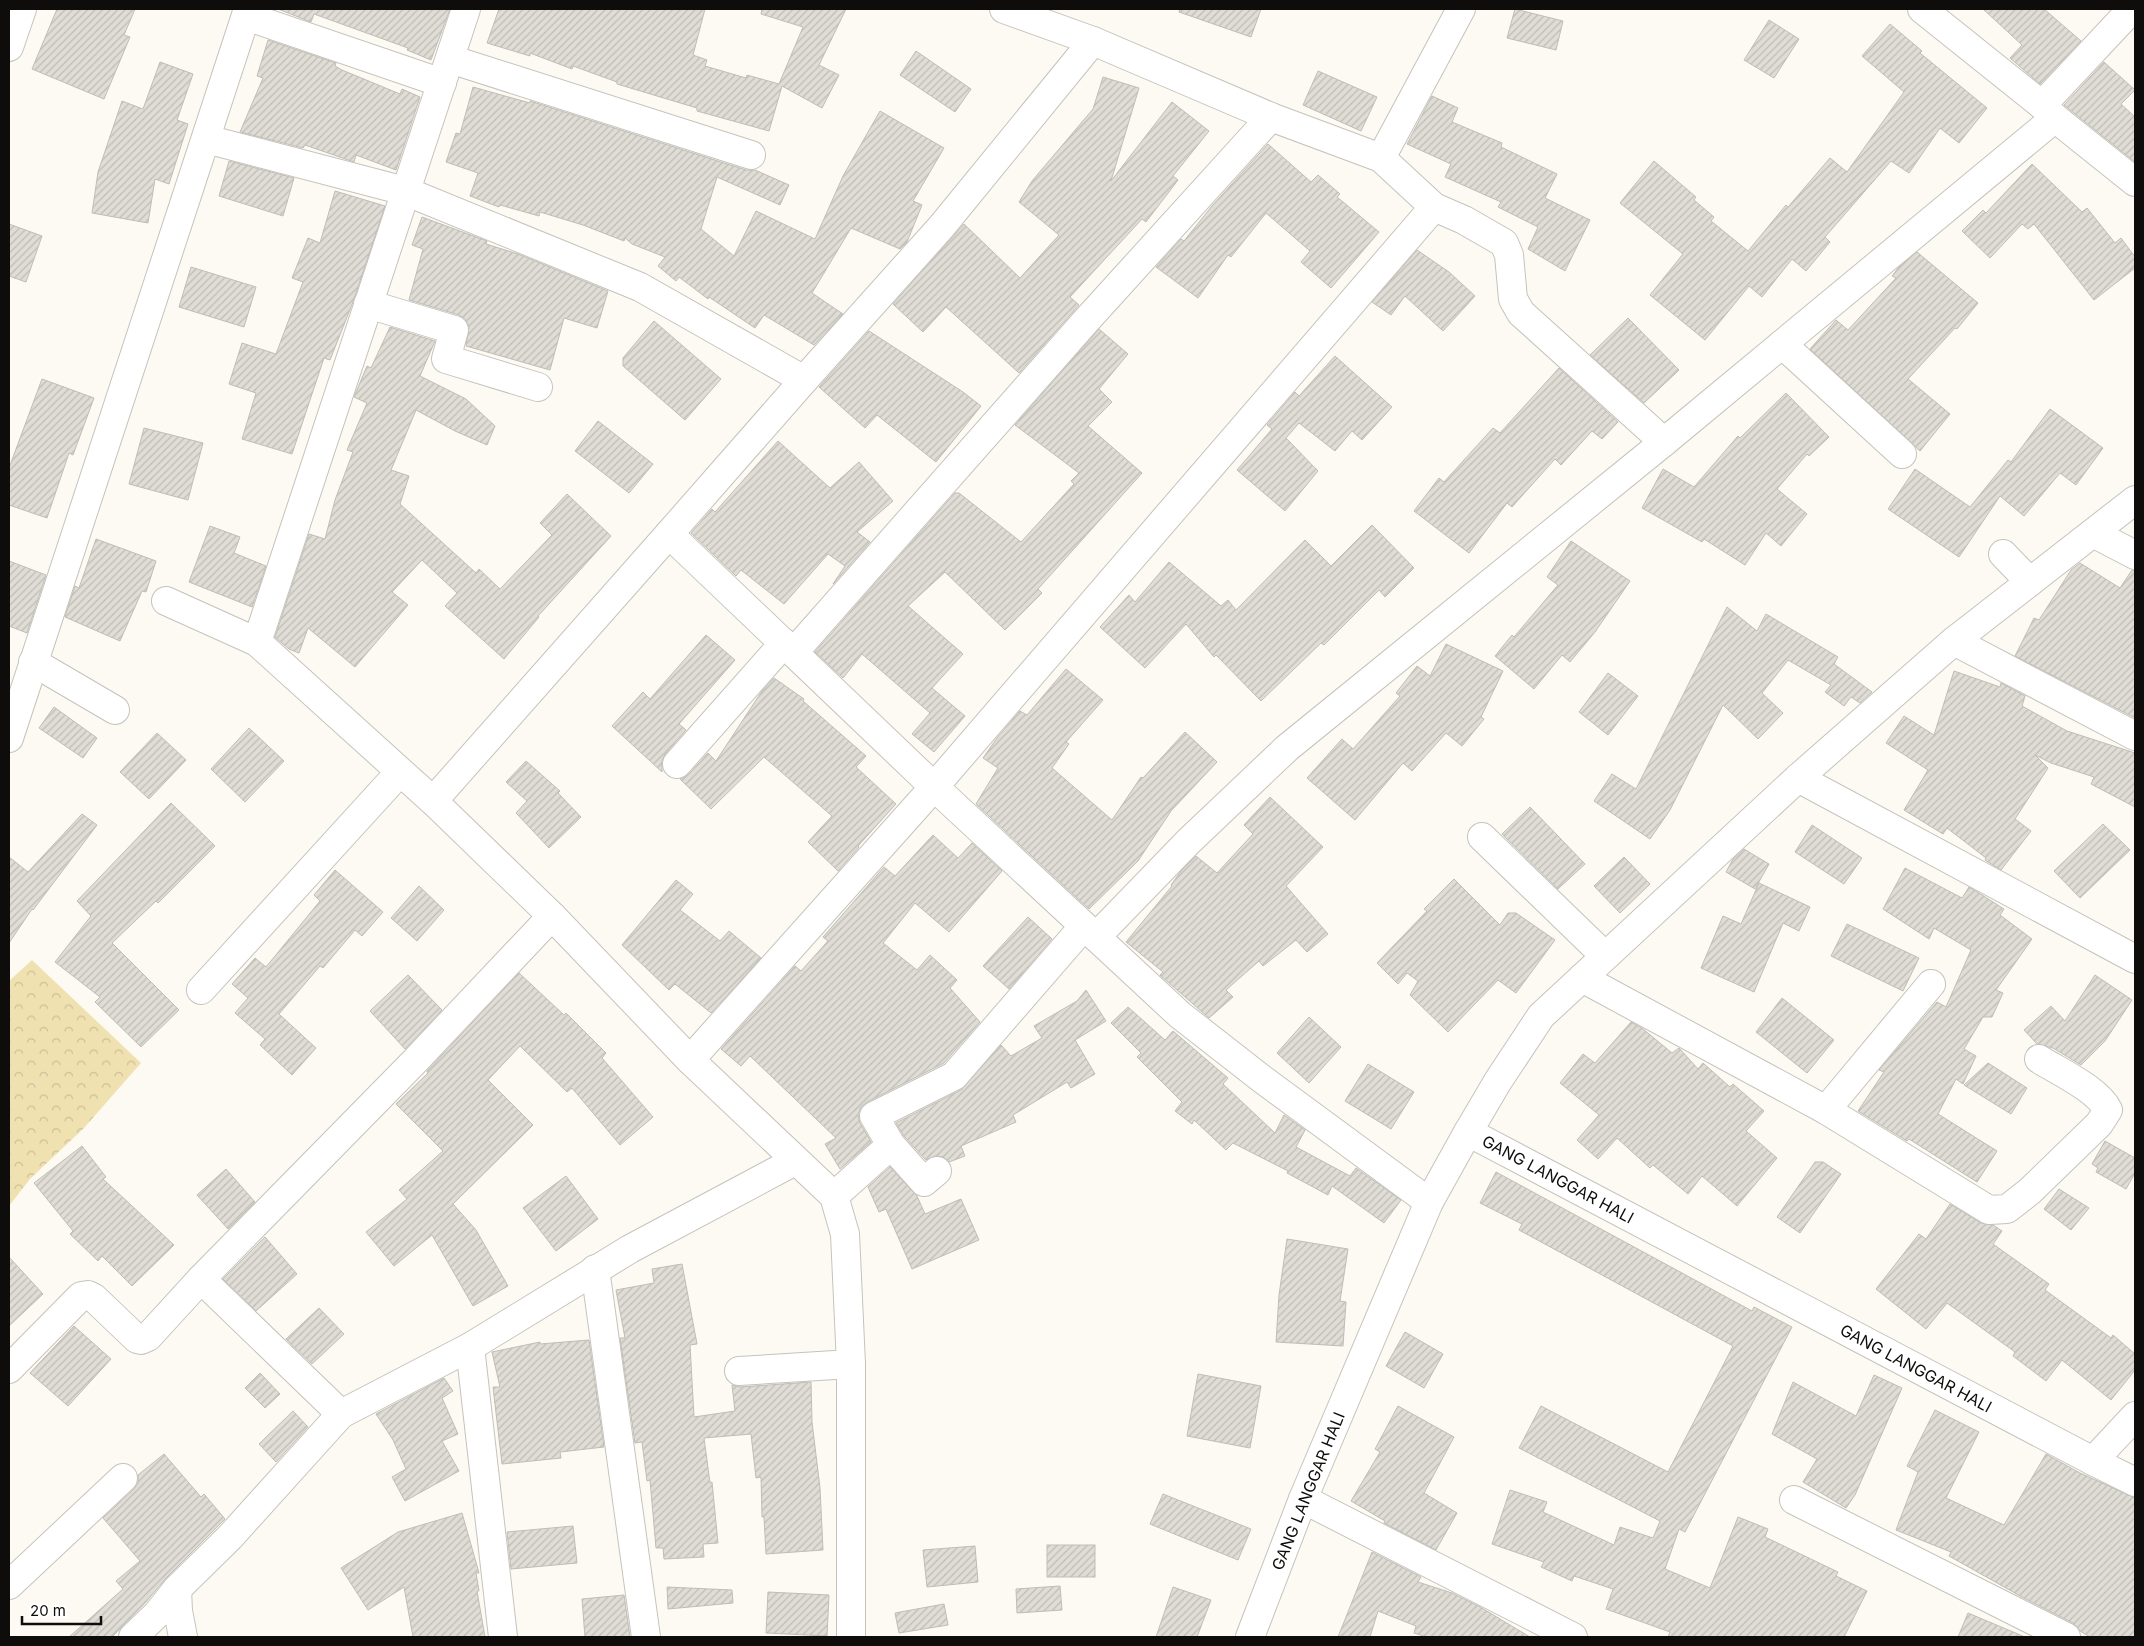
<svg xmlns="http://www.w3.org/2000/svg" width="2144" height="1646" font-family="Inter,sans-serif">
	<style>
		.forest { fill: url(#forest-crowns) }
		.building { fill: url(#building-hatch); stroke: #bfbdb6 }
		.lines { fill: none; stroke-linecap: round; stroke-linejoin: round }
		.street-casing { stroke: #c5c3bc; stroke-width: 30 }
		.street { stroke: #fff; stroke-width: 28 }
		.labels { text-anchor: middle; dominant-baseline: central; stroke-width: 4; stroke-linejoin: round; paint-order: stroke }
		.street-label { font-size: 16px; fill: #0e0d0b; stroke: #fff }
	</style>
	<defs>
		<pattern id="forest-crowns" width="20" height="18" patternUnits="userSpaceOnUse" patternTransform="scale(1.25)"><rect width="20" height="18" fill="#f0e1b1"/><path d="M2 6a3 3 0 1 1 6 0M12 15a3 3 0 1 1 6 0" fill="none" stroke="#cdc097"/></pattern>
		<pattern id="building-hatch" width="6" height="6" patternUnits="userSpaceOnUse" patternTransform="scale(1.25)"><rect width="6" height="6" fill="#e0ddd6"/><path d="M-1 1l2-2M0 6l6-6M5 7l2-2" fill="none" stroke="#bfbcb6"/></pattern>
	</defs>
	<rect width="100%" height="100%" fill="#fdfaf3"/>
	<!-- forest -->
	<polygon class="forest" points="32,960 141,1063 84,1128 30,1179 9,1206 9,981"/>
	<!-- building -->
	<g class="building">
		<polygon points="57,9 135,9 124,35 130,37 104,99 32,69"/>
		<polygon points="278,9 450,9 431,60 407,50 408,48 314,14 311,22"/>
		<polygon points="499,9 705,9 693,55 707,60 705,66 746,78 747,75 779,84 803,27 761,14 762,9 846,9 819,65 839,75 822,108 782,86 769,131 697,111 697,108 617,84 617,82 573,66 572,69 530,53 530,56 487,43"/>
		<polygon points="1180,9 1261,9 1251,37 1179,12"/>
		<polygon points="1515,9 1563,21 1556,50 1507,38"/>
		<polygon points="1983,9 2044,9 2081,41 2040,84 2010,58 2022,45"/>
		<polygon points="1769,20 1799,39 1774,78 1744,60"/>
		<polygon points="1890,24 1922,51 1920,53 1987,108 1959,143 1940,128 1909,173 1891,161 1825,237 1830,242 1806,271 1792,259 1762,297 1749,286 1705,340 1650,295 1683,254 1620,203 1654,161 1696,197 1694,200 1714,217 1711,221 1748,251 1786,205 1788,207 1830,158 1847,172 1904,92 1862,56"/>
		<polygon points="268,40 336,63 335,66 342,70 400,94 402,89 420,97 396,170 356,155 354,162 305,145 303,148 240,132 263,78 257,76"/>
		<polygon points="916,51 971,89 955,112 900,75"/>
		<polygon points="160,62 193,74 177,120 188,124 169,184 155,179 148,223 92,213 98,172 122,101 143,109"/>
		<polygon points="2104,62 2135,90 2121,104 2135,117 2135,162 2064,105"/>
		<polygon points="1318,71 1377,97 1361,131 1303,105"/>
		<polygon points="1103,77 1139,88 1111,181 1172,102 1209,131 1173,176 1178,180 1146,222 1142,219 1070,297 1079,305 1019,373 946,307 923,332 893,304 964,224 1020,278 1059,235 1019,202 1032,181 1093,109"/>
		<polygon points="473,87 530,103 530,101 746,170 755,170 789,185 780,205 717,177 701,229 734,256 756,211 815,239 843,176 880,111 944,148 913,201 922,205 907,242 900,249 851,228 812,293 843,314 814,345 764,315 755,328 709,297 708,299 679,277 676,281 658,266 665,257 632,244 625,238 624,241 583,225 540,212 539,216 500,205 499,207 470,196 478,173 446,162 456,133 460,134"/>
		<polygon points="1432,96 1458,108 1452,122 1502,143 1501,147 1557,174 1545,198 1590,220 1565,271 1528,249 1538,227 1498,207 1501,202 1445,177 1451,164 1407,144"/>
		<polygon points="1268,144 1311,182 1318,175 1340,194 1337,197 1379,232 1331,288 1301,262 1310,251 1266,213 1231,257 1228,255 1198,298 1156,267 1181,239 1184,241 1212,206"/>
		<polygon points="229,161 294,178 283,216 219,196"/>
		<polygon points="2032,164 2082,212 2087,208 2115,243 2121,238 2135,257 2135,268 2094,300 2034,224 2028,229 2022,224 1990,258 1962,231 1983,210 1986,213"/>
		<polygon points="335,191 385,206 353,302 330,360 324,358 292,454 242,439 256,393 229,384 242,343 276,354 303,282 292,278 308,238 320,243"/>
		<polygon points="422,217 487,241 486,244 518,254 608,291 597,328 564,318 550,370 466,346 469,327 465,319 459,315 409,300 423,249 412,245"/>
		<polygon points="9,224 42,236 26,282 9,276"/>
		<polygon points="1417,250 1449,272 1475,296 1443,331 1405,296 1391,315 1372,302"/>
		<polygon points="1917,252 1978,303 1957,329 1955,328 1908,379 1950,414 1920,451 1810,349 1836,320 1848,330 1896,278 1892,276 1899,267"/>
		<polygon points="191,267 256,287 244,327 179,307"/>
		<polygon points="1628,318 1679,370 1644,403 1590,355"/>
		<polygon points="654,321 721,379 685,420 623,366 623,358"/>
		<polygon points="390,327 435,341 420,376 466,399 495,426 487,445 455,431 416,410 391,470 409,476 400,504 476,573 479,569 500,589 552,535 540,523 567,494 611,536 538,616 539,617 504,659 445,606 457,593 422,560 392,592 408,605 355,667 308,628 299,653 289,649 275,637 309,534 325,539 335,500 353,452 347,450 367,403 354,397 367,366 371,368"/>
		<polygon points="1099,329 1128,354 1099,389 1112,402 1088,426 1142,473 1038,589 1042,593 1005,630 945,572 908,606 963,654 932,688 965,716 934,752 912,734 930,713 862,654 843,678 815,652 955,493 959,493 1021,542 1074,484 1071,481 1079,473 1015,425"/>
		<polygon points="869,331 963,392 981,406 936,462 877,415 865,428 819,387"/>
		<polygon points="1335,356 1392,407 1362,440 1352,431 1335,451 1299,423 1286,438 1318,471 1285,511 1237,470 1272,429 1267,425 1295,392 1299,396"/>
		<polygon points="1559,368 1618,422 1602,439 1592,431 1561,465 1555,459 1512,507 1507,503 1469,553 1414,511 1439,478 1444,482 1493,428 1500,433"/>
		<polygon points="42,379 94,398 73,455 69,453 47,518 9,505 9,468"/>
		<polygon points="1786,393 1829,437 1809,456 1807,454 1777,489 1807,514 1781,546 1766,533 1745,565 1704,539 1702,542 1642,508 1663,469 1694,487 1738,436 1740,438"/>
		<polygon points="2050,409 2103,448 2076,485 2060,473 2024,516 2000,496 1959,557 1888,509 1915,469 1970,507 2008,460 2011,462"/>
		<polygon points="598,421 653,464 629,493 575,451"/>
		<polygon points="144,428 203,443 188,500 129,484"/>
		<polygon points="778,441 830,488 859,462 893,501 857,532 870,542 833,584 845,566 828,554 784,604 741,570 736,576 691,533 712,509 715,512"/>
		<polygon points="1372,525 1414,568 1385,597 1379,590 1324,645 1321,643 1261,701 1216,655 1214,657 1186,624 1145,668 1100,627 1129,595 1135,602 1169,562 1221,606 1228,600 1236,610 1305,540 1331,566"/>
		<polygon points="210,526 240,537 234,553 266,566 252,607 189,582"/>
		<polygon points="96,539 156,561 146,592 142,591 120,641 65,617 75,586 79,588"/>
		<polygon points="1571,541 1630,581 1595,632 1570,662 1562,655 1534,689 1495,656 1512,635 1514,637 1558,585 1547,577"/>
		<polygon points="9,561 46,575 27,633 9,626"/>
		<polygon points="2080,563 2120,588 2132,570 2135,571 2135,718 2015,656 2034,618 2039,620 2071,570"/>
		<polygon points="1727,607 1757,631 1766,614 1838,657 1834,664 1872,692 1860,703 1851,697 1844,706 1825,692 1831,685 1788,660 1762,693 1783,713 1758,739 1723,705 1670,810 1650,839 1594,801 1612,774 1636,789"/>
		<polygon points="706,635 735,660 679,724 686,730 665,754 662,761 662,772 612,726 643,692 650,699"/>
		<polygon points="1446,644 1503,671 1481,717 1484,719 1462,746 1446,733 1412,771 1403,763 1355,820 1307,778 1342,739 1353,749 1400,696 1396,693 1417,666 1430,676"/>
		<polygon points="1066,669 1103,700 1066,742 1069,744 1052,768 1112,820 1141,777 1143,778 1185,732 1217,762 1171,811 1138,861 1089,909 976,804 998,768 983,758 997,738 1020,711 1027,715"/>
		<polygon points="1954,671 2000,687 2001,683 2025,696 2022,706 2067,731 2135,753 2135,807 2091,784 2094,777 2051,763 2035,755 2048,768 2015,819 2031,831 2001,870 1985,860 1986,858 1947,828 1943,834 1904,810 1928,770 1886,743 1904,716 1934,735"/>
		<polygon points="1608,673 1638,696 1608,735 1579,712"/>
		<polygon points="774,678 804,699 803,701 866,756 856,767 896,804 858,846 859,847 838,871 808,842 832,816 764,757 711,809 680,779 689,774 708,753 716,761 762,691"/>
		<polygon points="54,707 97,738 83,758 39,728"/>
		<polygon points="249,728 284,761 245,802 211,769"/>
		<polygon points="157,733 186,760 149,799 120,772"/>
		<polygon points="526,761 560,791 558,793 581,817 549,848 516,813 527,801 506,782"/>
		<polygon points="1270,797 1323,847 1286,886 1328,934 1307,952 1296,940 1263,966 1259,961 1226,990 1233,997 1209,1018 1160,975 1163,972 1126,942 1172,886 1171,885 1181,871 1196,856 1217,873 1253,834 1244,825"/>
		<polygon points="171,803 215,846 158,903 156,901 112,943 179,1010 141,1047 95,1002 100,997 55,962 91,916 77,901"/>
		<polygon points="1530,807 1585,864 1558,889 1502,834"/>
		<polygon points="82,814 97,825 33,910 32,909 9,943 9,857 28,872"/>
		<polygon points="2103,824 2130,850 2080,898 2054,871"/>
		<polygon points="1812,825 1862,858 1844,884 1795,852"/>
		<polygon points="933,835 958,858 972,843 1002,871 949,932 915,903 883,943 917,970 930,955 957,980 950,988 980,1022 944,1063 867,1102 861,1107 858,1115 860,1123 871,1142 840,1169 825,1144 836,1138 750,1056 741,1066 721,1049 795,966 801,971 828,941 823,937 884,867 895,876"/>
		<polygon points="1744,849 1769,864 1755,889 1726,872 1733,859"/>
		<polygon points="1624,857 1650,884 1620,913 1594,886"/>
		<polygon points="1905,868 1962,898 1969,887 1982,895 2004,909 2000,915 2032,939 1996,990 2003,993 1992,1017 1983,1017 1964,1049 1976,1056 1963,1084 1956,1079 1938,1114 1997,1151 1977,1182 1909,1139 1907,1141 1858,1111 1884,1072 1879,1070 1937,1002 1946,1007 1971,950 1934,928 1929,939 1883,909"/>
		<polygon points="335,870 383,912 362,936 355,930 323,968 320,966 279,1014 316,1048 292,1075 260,1045 265,1039 235,1013 248,998 232,984 255,958 266,967 320,901 314,895"/>
		<polygon points="1454,879 1500,925 1508,913 1516,913 1555,940 1516,993 1498,980 1448,1032 1410,995 1418,981 1407,973 1398,984 1377,963 1427,911 1424,909"/>
		<polygon points="676,880 693,894 680,910 720,941 729,931 761,958 711,1013 675,984 669,990 622,945"/>
		<polygon points="1759,883 1810,907 1799,931 1783,923 1754,992 1701,968 1723,916 1741,924"/>
		<polygon points="419,886 444,910 417,941 391,918"/>
		<polygon points="1028,917 1052,939 1009,989 983,966"/>
		<polygon points="1847,924 1919,958 1903,991 1831,956"/>
		<polygon points="519,973 564,1015 566,1013 606,1053 602,1058 653,1117 620,1145 572,1088 567,1092 520,1046 488,1080 533,1125 453,1204 476,1230 508,1286 473,1306 432,1235 394,1266 366,1232 407,1199 399,1190 443,1151 396,1104 428,1073 427,1071"/>
		<polygon points="408,975 442,1010 405,1049 370,1011"/>
		<polygon points="2095,975 2132,1000 2105,1041 2081,1065 2053,1048 2037,1044 2024,1030 2051,1006 2065,1021"/>
		<polygon points="1086,990 1106,1021 1075,1040 1095,1074 1071,1088 1067,1082 1013,1115 1016,1122 961,1146 965,1156 949,1162 943,1157 935,1156 926,1160 904,1136 896,1123 961,1090 1001,1045 1011,1056 1042,1038 1034,1026 1077,1001"/>
		<polygon points="1782,998 1834,1040 1807,1073 1756,1032"/>
		<polygon points="1128,1007 1165,1040 1173,1031 1228,1078 1223,1084 1275,1133 1284,1115 1305,1130 1296,1147 1350,1176 1356,1168 1401,1200 1384,1223 1332,1186 1328,1195 1287,1173 1288,1171 1233,1143 1226,1150 1194,1120 1192,1124 1175,1111 1182,1102 1137,1057 1141,1053 1111,1023"/>
		<polygon points="1309,1017 1341,1047 1309,1083 1277,1053"/>
		<polygon points="1631,1022 1643,1029 1672,1053 1679,1048 1698,1069 1703,1063 1730,1087 1733,1084 1764,1111 1746,1131 1777,1158 1737,1206 1702,1176 1688,1194 1653,1165 1650,1168 1617,1138 1598,1159 1577,1140 1599,1115 1560,1083 1583,1054 1595,1063"/>
		<polygon points="1988,1063 2027,1088 2011,1114 1964,1085"/>
		<polygon points="1368,1064 1414,1092 1391,1129 1345,1101"/>
		<polygon points="2105,1141 2135,1158 2135,1173 2126,1189 2096,1172 2098,1168 2092,1164"/>
		<polygon points="82,1146 106,1177 103,1179 174,1245 132,1286 102,1256 98,1261 70,1234 73,1231 34,1183"/>
		<polygon points="1815,1162 1823,1162 1841,1174 1800,1233 1777,1217"/>
		<polygon points="890,1167 917,1196 925,1214 961,1199 979,1240 912,1269 886,1209 879,1212 868,1187"/>
		<polygon points="226,1169 255,1202 228,1229 197,1195"/>
		<polygon points="1496,1172 1752,1311 1754,1307 1792,1327 1685,1532 1679,1529 1665,1569 1710,1588 1738,1517 1768,1529 1765,1537 1838,1572 1836,1576 1867,1591 1844,1637 1668,1637 1670,1632 1606,1609 1613,1589 1574,1576 1572,1581 1541,1567 1544,1562 1492,1544 1510,1490 1547,1502 1543,1512 1614,1545 1620,1527 1653,1538 1660,1521 1519,1448 1541,1406 1668,1472 1733,1346 1519,1230 1522,1224 1480,1203"/>
		<polygon points="566,1176 598,1219 556,1251 523,1208"/>
		<polygon points="2059,1189 2089,1208 2071,1230 2044,1209"/>
		<polygon points="1950,1204 1981,1223 1993,1225 2002,1231 1993,1244 2049,1284 2045,1290 2111,1338 2113,1335 2135,1354 2135,1370 2111,1400 2062,1360 2046,1381 2013,1356 2015,1352 1947,1303 1926,1329 1876,1289 1919,1234 1926,1239"/>
		<polygon points="265,1237 297,1274 256,1311 223,1279"/>
		<polygon points="1287,1239 1348,1249 1340,1301 1346,1302 1343,1346 1276,1342 1279,1295"/>
		<polygon points="9,1257 43,1294 9,1326"/>
		<polygon points="682,1264 697,1344 690,1345 694,1417 735,1411 732,1385 740,1387 811,1382 812,1422 820,1488 823,1550 766,1554 764,1517 762,1517 761,1477 756,1478 751,1434 704,1438 710,1483 712,1482 718,1543 703,1544 704,1557 664,1559 663,1548 656,1548 650,1480 647,1481 642,1442 635,1443 620,1338 625,1338 616,1290 654,1283 652,1269"/>
		<polygon points="319,1308 344,1334 312,1364 286,1339"/>
		<polygon points="74,1326 111,1359 68,1406 30,1373"/>
		<polygon points="1405,1332 1443,1354 1424,1388 1386,1366"/>
		<polygon points="589,1340 604,1447 560,1452 561,1458 502,1464 493,1387 500,1387 492,1352 540,1342 540,1344"/>
		<polygon points="260,1373 280,1394 265,1408 245,1388"/>
		<polygon points="1198,1374 1261,1386 1250,1448 1187,1436"/>
		<polygon points="1874,1375 1902,1388 1855,1495 1846,1508 1803,1482 1817,1459 1772,1434 1793,1382 1856,1416"/>
		<polygon points="444,1378 453,1391 442,1398 458,1434 442,1441 459,1471 405,1501 392,1477 406,1469 393,1440 376,1414"/>
		<polygon points="1398,1406 1454,1437 1424,1493 1457,1513 1436,1550 1384,1523 1385,1521 1351,1501 1380,1452 1375,1449"/>
		<polygon points="1935,1410 1979,1432 1946,1498 2004,1525 2046,1454 2080,1473 2135,1498 2135,1637 2090,1637 2080,1631 2073,1623 2022,1597 1949,1556 1951,1552 1896,1530 1918,1472 1907,1466"/>
		<polygon points="293,1411 308,1427 276,1462 259,1444"/>
		<polygon points="164,1454 201,1497 204,1494 225,1519 166,1578 145,1603 112,1637 69,1637 123,1589 116,1581 140,1561 103,1518 134,1489 138,1483 138,1475"/>
		<polygon points="1163,1494 1251,1529 1238,1560 1150,1524"/>
		<polygon points="462,1513 479,1573 476,1573 479,1591 477,1591 485,1637 413,1637 404,1587 368,1610 341,1568 398,1532"/>
		<polygon points="573,1526 577,1563 511,1569 507,1532"/>
		<rect x="1047" y="1545" width="48" height="32"/>
		<polygon points="975,1546 978,1582 927,1587 923,1550"/>
		<polygon points="1372,1552 1421,1577 1418,1582 1452,1593 1480,1607 1530,1637 1427,1637 1414,1633 1416,1626 1378,1611 1370,1637 1338,1637"/>
		<polygon points="1060,1586 1062,1610 1017,1613 1016,1589"/>
		<polygon points="667,1587 732,1590 733,1603 668,1609"/>
		<polygon points="1173,1587 1211,1600 1197,1637 1156,1637"/>
		<polygon points="768,1592 829,1595 827,1636 766,1633"/>
		<polygon points="624,1595 630,1637 585,1637 582,1599"/>
		<polygon points="944,1604 948,1625 899,1633 895,1613"/>
		<polygon points="1968,1613 2025,1637 1958,1637"/>
	</g>
	<g class="lines">
		<!-- street casing -->
		<g class="street-casing">
			<g id="street">
				<polyline points="1004,9 1093,41 1271,117 1381,158 1434,207 1464,220 1504,243 1509,255 1513,299 1521,313 1664,442"/>
				<polyline points="1922,9 2042,105 2055,118 2135,182"/>
				<polyline points="246,16 442,83"/>
				<polyline points="9,47 22,9"/>
				<polyline points="450,59 751,155"/>
				<polyline points="2042,105 2132,9"/>
				<polyline points="206,139 405,191 640,287 804,380"/>
				<polyline points="1381,158 1461,9"/>
				<polyline points="368,304 454,330 446,359 538,387"/>
				<polyline points="1782,344 1902,454"/>
				<polyline points="2093,533 2135,555"/>
				<polyline points="669,534 804,380 942,226 1093,41"/>
				<polyline points="2003,554 2030,582"/>
				<polyline points="166,601 257,642 433,801 552,916 690,1060 834,1196 845,1234 851,1364 851,1637"/>
				<polyline points="1954,641 2135,736"/>
				<polyline points="257,642 466,9"/>
				<polyline points="794,652 1085,322 1271,117"/>
				<polyline points="33,662 115,710"/>
				<polyline points="9,738 248,9"/>
				<polyline points="677,764 784,643"/>
				<polyline points="1798,778 2135,959"/>
				<polyline points="433,801 669,534 929,782 1180,1015 1262,1079 1429,1202"/>
				<polyline points="1482,837 1605,956"/>
				<polyline points="1096,937 1188,842 1287,748 1664,442 2055,118"/>
				<path d="M 1582,978 L 1826,1110 L 1989,1210 L 2007,1209 L 2030,1191 L 2099,1124 L 2108,1110 C 2099,1090 2058,1071 2039,1059"/>
				<polyline points="201,990 399,773"/>
				<polyline points="690,1060 934,787 1434,207"/>
				<polyline points="1826,1110 1931,984"/>
				<polyline points="1468,1132 1498,1081 1541,1016 1798,778 1954,641 2135,500"/>
				<polyline points="891,1145 874,1116 954,1076 1084,926"/>
				<polyline points="834,1196 891,1145 924,1182 937,1171"/>
				<polyline points="595,1269 646,1637"/>
				<polyline points="201,1279 341,1414 470,1347"/>
				<polyline points="9,1369 81,1296 88,1295 94,1298 137,1339 141,1340 148,1337 201,1279 415,1061 552,916"/>
				<polyline points="739,1371 851,1364"/>
				<polyline points="2093,1461 2135,1416"/>
				<polyline points="1303,1499 1573,1637"/>
				<polyline points="1794,1500 2066,1637"/>
				<polyline points="9,1585 123,1478"/>
				<polyline points="177,1589 230,1537 341,1414"/>
				<polyline points="133,1637 157,1614 177,1589 178,1611 183,1637"/>
				<polyline points="503,1637 470,1347 630,1249 795,1161"/>
				<polyline points="1250,1637 1303,1499 1429,1202 1468,1132 2093,1461 2135,1482"/>
			</g>
		</g>
		<!-- street -->
		<use href="#street" class="street"/>
	</g>
	<g class="labels">
		<!-- street labels -->
		<g class="street-label">
			<text transform="translate(1558 1179) rotate(28)">GANG LANGGAR HALI</text>
			<text transform="translate(1916 1368) rotate(28)">GANG LANGGAR HALI</text>
			<text transform="translate(1308 1491) rotate(-68)">GANG LANGGAR HALI</text>
		</g>
	</g>
	<!-- border -->
	<rect width="2144" height="1646" fill="none" stroke="#0e0d0b" stroke-width="20"/>
	<!-- scale -->
	<path d="M22 1616v8h79v-8" fill="none" stroke="#0e0d0b" stroke-width="2.5"/>
	<text x="30" y="1616" font-size="15" fill="#0e0d0b" stroke="#ffffff" stroke-width="4" paint-order="stroke">20 m</text>
</svg>
